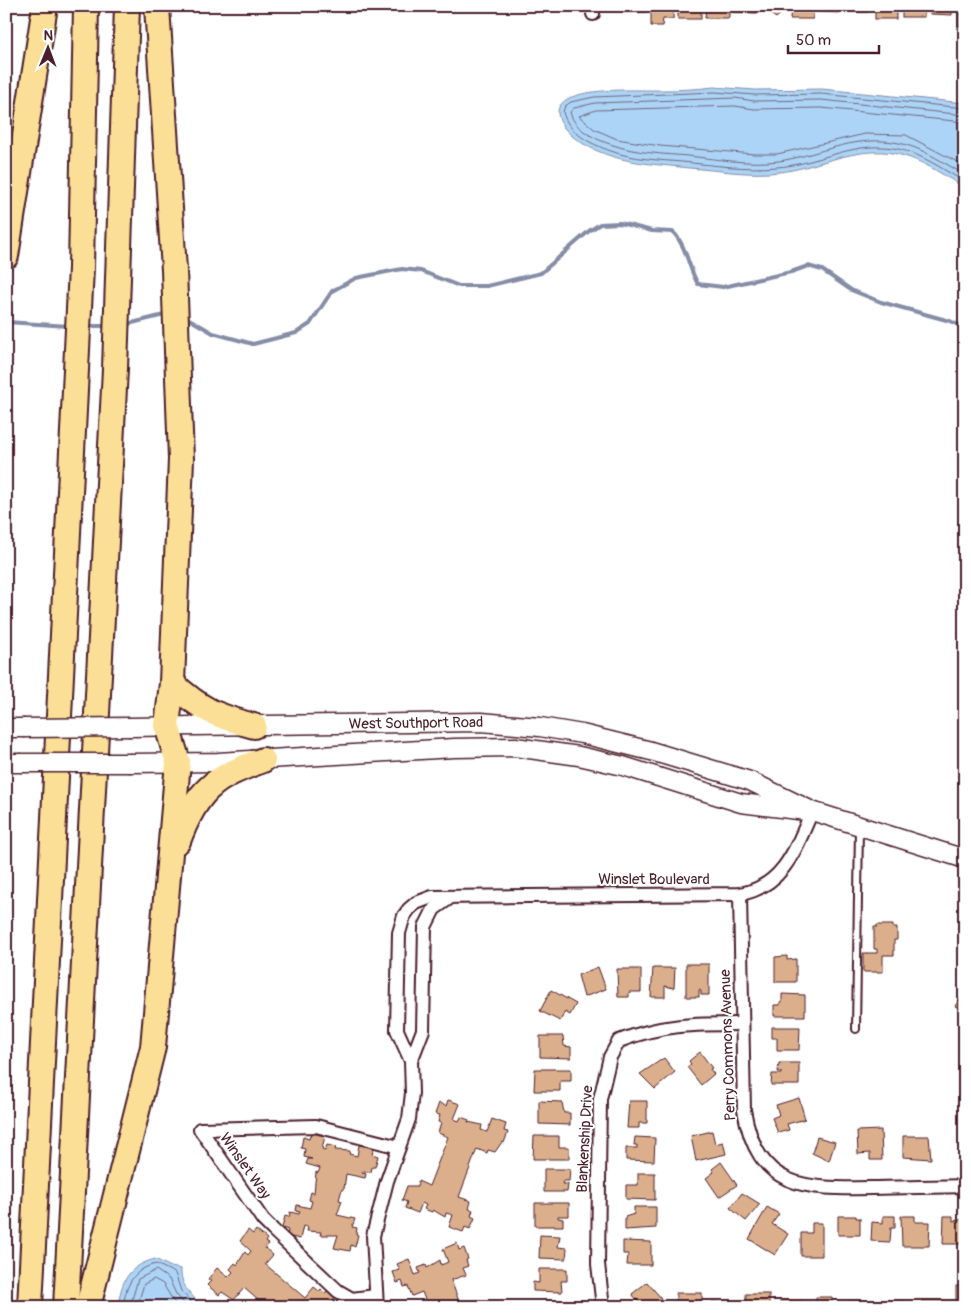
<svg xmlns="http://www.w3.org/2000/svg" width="971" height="1313" font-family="Pangolin,sans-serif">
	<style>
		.water { fill: #acd4f6; stroke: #858ca5 }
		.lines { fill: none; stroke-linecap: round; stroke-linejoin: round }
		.shore { stroke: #71677c; stroke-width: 1 }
		.stream { stroke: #858ca5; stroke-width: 4 }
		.building { fill: #dbaf8c; stroke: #4a1f2b }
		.service-casing { stroke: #4a1f2b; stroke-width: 10 }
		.minor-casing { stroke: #4a1f2b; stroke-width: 16 }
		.secondary-casing { stroke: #4a1f2b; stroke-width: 21 }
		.motorway-casing { stroke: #4a1f2b; stroke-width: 28 }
		.service { stroke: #fff; stroke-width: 6 }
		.minor { stroke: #fff; stroke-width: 12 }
		.secondary { stroke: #fff; stroke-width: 18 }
		.motorway { stroke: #fbdf96; stroke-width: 24 }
		.secondary-bridge-casing { stroke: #4a1f2b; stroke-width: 21; stroke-linecap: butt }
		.secondary-bridge { stroke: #fff; stroke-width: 18 }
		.labels { text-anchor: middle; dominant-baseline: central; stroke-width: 4; stroke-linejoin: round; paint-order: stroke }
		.street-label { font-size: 15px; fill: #4a1f2b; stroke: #fff }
	</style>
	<rect width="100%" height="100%" fill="#fff"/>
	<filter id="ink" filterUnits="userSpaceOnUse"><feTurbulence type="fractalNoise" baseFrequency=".02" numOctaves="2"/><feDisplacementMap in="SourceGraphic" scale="10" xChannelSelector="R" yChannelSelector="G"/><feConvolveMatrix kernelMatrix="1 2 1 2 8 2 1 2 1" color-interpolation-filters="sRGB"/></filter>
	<g filter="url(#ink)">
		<!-- water -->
		<g class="water">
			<path d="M 714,87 L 755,90 L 822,89 L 965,103 L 965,188 C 938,172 914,154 883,152 C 848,150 814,168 780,172 C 750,176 718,170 689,168 C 664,165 635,164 611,156 C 592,150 560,135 558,113 C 557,84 643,91 662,90 C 679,90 697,89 714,87 Z"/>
			<path d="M 155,1259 L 171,1267 L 181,1269 C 180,1285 191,1295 203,1307 L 118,1307 C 121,1280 129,1266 155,1259 Z"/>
		</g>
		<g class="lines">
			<!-- shore -->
			<g class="shore">
				<path d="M 965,108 L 821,94 L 755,95 L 715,92 L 594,97 L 571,102 L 565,106 L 563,112 C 568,133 591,144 611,151 C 632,159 659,160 682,162 C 713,165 746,170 777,167 C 813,165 846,145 882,147 C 914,148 937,166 965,182"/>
				<path d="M 965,115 L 821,100 L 754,101 L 735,98 L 595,103 L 574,108 L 570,112 C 574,130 597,140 613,145 C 636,153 664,154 688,156 C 717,159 749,165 779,161 C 813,156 847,139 882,141 C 915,142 937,159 965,175"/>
				<polyline points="965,122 821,108 754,109 735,106 596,110 579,116 594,129 617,139 660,146 754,154 777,154 865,134 906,135 965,166"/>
				<path d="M 123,1307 C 126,1285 133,1269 156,1264 L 175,1273 L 181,1291 L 196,1307"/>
				<polyline points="130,1307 138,1279 156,1270 169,1279 176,1294 187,1307"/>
				<polyline points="137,1307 144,1284 154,1279 163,1284 177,1307"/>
			</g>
			<!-- stream -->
			<g class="stream">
				<path d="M 184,316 L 213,333 L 253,344 L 296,333 L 310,324 L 332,291 L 356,278 L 402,269 L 421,271 L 459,286 L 487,286 L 541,273 L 589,231 L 600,224 L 620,223 L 652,231 L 673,232 C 687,246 688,268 698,284 L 723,287 L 791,272 L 808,266 L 822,270 L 851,290 L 881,302 L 950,321 L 965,328"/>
				<polyline points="6,322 69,326"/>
				<polyline points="124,325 168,314"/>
				<polyline points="86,326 109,326"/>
			</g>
		</g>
		<!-- building -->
		<g class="building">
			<rect x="543" y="6" width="19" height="4"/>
			<polygon points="624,6 647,6 647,12 623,12"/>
			<polygon points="651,6 674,6 673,19 663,19 662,26 651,26"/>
			<rect x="678" y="6" width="23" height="13"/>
			<polygon points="706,6 729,6 729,18 705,18"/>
			<polygon points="733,6 757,6 757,13 733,12"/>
			<polygon points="762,6 784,6 784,11 776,18 768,12 762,11"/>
			<polygon points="791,6 813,6 813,19 790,19"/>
			<polygon points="820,6 839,6 839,13 820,12"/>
			<polygon points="846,6 868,6 868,12 845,12"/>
			<rect x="875" y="6" width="21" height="13"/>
			<rect x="902" y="6" width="22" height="11"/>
			<polygon points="930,6 952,6 952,15 930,14"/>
			<rect x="959" y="6" width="6" height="20"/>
			<polygon points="877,925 893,925 893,928 897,928 897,940 894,940 894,955 883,955 883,972 863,972 863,953 877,953 877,949 874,949 874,927 877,927"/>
			<polygon points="787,956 787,960 796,959 796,982 775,982 775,957"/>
			<polygon points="686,964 709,964 709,995 701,995 701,991 699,990 699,997 686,997"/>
			<polygon points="598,967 606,989 584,997 578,975"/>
			<polygon points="653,968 675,968 674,988 665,986 665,997 651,997"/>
			<polygon points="617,969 641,969 641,992 629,992 629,997 618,997"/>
			<polygon points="551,990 576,1004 570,1015 565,1012 560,1021 540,1011"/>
			<polygon points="965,991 965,1012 955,1006"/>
			<polygon points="782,994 805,995 805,1016 774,1016 774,1005 780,1005 780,1002 782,1002"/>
			<polygon points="772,1027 800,1027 799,1050 777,1050 777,1038 772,1038"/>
			<rect x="959" y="1031" width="6" height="23"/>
			<polygon points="540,1036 563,1036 564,1046 571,1047 571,1058 540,1057"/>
			<polygon points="700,1052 712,1068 710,1069 714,1074 701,1085 687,1067 691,1064 689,1061"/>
			<polygon points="664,1058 675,1072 655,1089 640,1074"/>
			<polygon points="779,1063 799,1063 799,1085 771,1085 772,1074 781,1074 781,1072 778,1072"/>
			<polygon points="535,1069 571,1069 571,1081 560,1081 560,1091 534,1091"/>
			<polygon points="799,1098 805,1119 787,1124 789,1130 778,1133 772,1118 779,1115 776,1105"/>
			<polygon points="448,1100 460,1104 454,1119 459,1121 461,1117 469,1120 468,1122 482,1125 481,1130 487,1132 492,1119 506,1124 504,1131 508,1132 504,1143 502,1142 495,1152 488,1150 487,1153 477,1149 459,1197 471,1201 469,1209 473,1210 471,1216 475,1218 470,1229 465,1227 463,1232 449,1227 453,1215 446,1213 445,1217 433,1210 432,1212 424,1209 426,1205 422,1203 418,1213 405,1208 407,1202 402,1200 407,1186 417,1186 418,1181 429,1186 448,1137 438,1133 441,1123 438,1122 440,1115 435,1114 439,1103 446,1106"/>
			<polygon points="539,1101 562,1102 564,1113 570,1113 570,1125 539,1124"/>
			<polygon points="629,1101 647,1101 647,1123 639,1123 639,1128 627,1128"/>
			<polygon points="881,1130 882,1160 870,1160 870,1153 858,1154 857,1131"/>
			<polygon points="712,1131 715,1144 723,1142 726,1154 696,1161 691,1136"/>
			<polygon points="311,1133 325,1136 322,1149 325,1150 327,1145 336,1147 335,1150 350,1151 349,1154 357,1156 359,1145 374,1148 372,1154 378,1156 375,1167 372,1167 371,1172 363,1171 362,1173 366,1174 365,1178 346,1174 344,1189 342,1189 339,1200 342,1201 337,1215 355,1219 352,1227 357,1228 356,1234 358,1235 355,1247 351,1245 350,1251 334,1248 338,1235 320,1235 321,1232 307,1231 308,1227 303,1226 300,1239 287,1236 288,1230 282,1228 285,1216 289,1217 290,1212 299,1214 300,1212 296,1211 297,1205 310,1208 312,1201 309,1200 311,1192 314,1193 316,1172 318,1173 320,1168 306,1164 308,1159 312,1159 304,1157 305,1149 301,1148 303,1137 309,1139"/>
			<polygon points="534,1136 559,1136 559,1147 569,1147 569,1159 533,1159"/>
			<polygon points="903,1136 929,1136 931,1159 903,1157"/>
			<polygon points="635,1137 655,1138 654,1161 626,1160 626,1148 637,1148 637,1145 634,1145"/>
			<polygon points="817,1137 835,1142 829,1161 812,1153"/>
			<polygon points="721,1162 737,1185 719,1197 706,1178 714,1172 712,1169"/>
			<polygon points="544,1169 570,1169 569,1181 563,1181 562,1184 568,1184 567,1192 544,1192"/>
			<polygon points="638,1173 655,1173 655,1200 626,1199 626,1185 638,1185"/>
			<polygon points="742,1193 760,1204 746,1221 730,1208"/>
			<polygon points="535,1203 569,1203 569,1216 558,1216 558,1218 563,1219 563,1226 535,1226"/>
			<polygon points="634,1207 656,1207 656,1228 625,1230 625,1217 634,1214"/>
			<polygon points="767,1207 779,1214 772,1224 788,1234 775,1255 749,1239"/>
			<polygon points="838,1216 856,1216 856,1218 860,1218 860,1235 838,1235"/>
			<polygon points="883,1216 895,1216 895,1228 891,1228 890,1242 871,1241 872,1222 883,1223"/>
			<polygon points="901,1216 915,1216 915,1222 930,1222 929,1246 902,1246"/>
			<polygon points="944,1216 953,1216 953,1221 965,1219 965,1244 943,1244"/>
			<polygon points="812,1223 822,1223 822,1256 801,1256 801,1233 812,1233"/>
			<polygon points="248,1230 253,1234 256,1230 267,1239 265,1242 268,1244 265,1248 273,1255 265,1264 305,1298 314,1287 319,1291 321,1289 325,1293 327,1291 335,1298 331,1302 336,1307 266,1307 244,1288 234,1300 222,1292 219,1295 207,1285 211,1281 208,1279 217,1268 228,1277 233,1272 230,1269 235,1263 237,1265 245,1252 248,1255 251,1251 240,1241"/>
			<polygon points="540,1235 560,1236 558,1247 567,1248 566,1259 539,1258"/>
			<polygon points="623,1241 651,1242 651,1265 627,1265 628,1254 623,1254"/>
			<polygon points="457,1243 459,1250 464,1248 468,1259 466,1260 468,1266 463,1268 466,1275 451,1280 461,1307 428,1307 422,1292 412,1296 408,1286 404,1287 402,1281 397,1283 393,1272 400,1270 397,1264 409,1259 415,1275 420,1273 418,1268 426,1265 427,1268 440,1260 441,1265 448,1262 443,1249"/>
			<polygon points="539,1269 567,1269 567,1281 561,1281 562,1292 533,1291 533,1282 539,1283"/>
			<polygon points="647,1282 661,1298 652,1307 643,1307 632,1294"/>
			<rect x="956" y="1286" width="9" height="21"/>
			<rect x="676" y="1293" width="26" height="14"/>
			<rect x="746" y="1294" width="23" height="13"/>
			<polygon points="816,1297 832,1297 832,1307 810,1307 810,1303 816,1303"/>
			<rect x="780" y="1301" width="21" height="6"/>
			<polygon points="849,1301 873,1301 873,1307 848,1307"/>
			<rect x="881" y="1301" width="22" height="6"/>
			<rect x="922" y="1301" width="22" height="6"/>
			<polygon points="553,1302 564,1302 564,1305 567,1307 541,1307 541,1305 553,1305"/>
			<polygon points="712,1302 733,1303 733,1307 712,1307"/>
		</g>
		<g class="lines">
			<!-- service casing -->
			<g class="service-casing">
				<polyline id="service" points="856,1029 859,828"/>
			</g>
			<!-- minor casing -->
			<g class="minor-casing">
				<g id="minor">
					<polyline points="593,14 593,6"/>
					<path d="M 740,894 L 744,1110 C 758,1190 804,1189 873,1188 C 903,1187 934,1187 965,1186"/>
					<polyline points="411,1061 423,1030 425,927 434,909 451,897"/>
					<polyline points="375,1296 352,1299 338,1291 273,1230 263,1220 200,1129 316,1126 399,1147"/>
					<path d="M 377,1307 L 373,1236 L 387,1181 L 409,1119 L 412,1093 L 411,1061 L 397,1030 L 399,933 L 404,916 L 409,909 L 416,903 L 432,897 L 740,894 C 784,886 796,848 812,811"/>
					<path d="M 603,1307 L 598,1264 L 600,1099 L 610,1057 L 619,1041 C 662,1024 696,1024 741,1024"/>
				</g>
			</g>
			<!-- secondary casing -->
			<g class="secondary-casing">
				<g id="secondary">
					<path id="s1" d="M 130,727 L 481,722 L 540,727 L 582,734 L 651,751 L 750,781 L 812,811 L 965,859"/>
					<polyline points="6,728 23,728"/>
					<polyline points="6,763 20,763"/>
					<polyline points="131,763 218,762 454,748 515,747 579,756 623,766 741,803 806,811"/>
				</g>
			</g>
			<!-- motorway casing -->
			<g class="motorway-casing">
				<g id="motorway">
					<polyline points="6,256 45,6"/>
					<path d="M 172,683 C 201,710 216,716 254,726"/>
					<path d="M 178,841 C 197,790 213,778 263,760"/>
					<polyline points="30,1307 81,268 86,6"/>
					<polyline points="66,1307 115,369 127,6"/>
					<polyline points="88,1307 153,1047 178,762 167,726 172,683 181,459 174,270 157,6"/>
				</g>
			</g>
			<!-- service -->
			<use href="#service" class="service"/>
			<!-- minor -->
			<use href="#minor" class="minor"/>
			<!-- secondary -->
			<use href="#secondary" class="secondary"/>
			<!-- motorway -->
			<use href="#motorway" class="motorway"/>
			<!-- secondary-bridge casing -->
			<g class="secondary-bridge-casing">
				<g id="secondary-bridge">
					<polyline points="23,728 130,727"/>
					<polyline points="20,763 131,763"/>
				</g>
			</g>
			<!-- secondary-bridge -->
			<use href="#secondary-bridge" class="secondary-bridge"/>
		</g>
	</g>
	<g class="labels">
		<!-- street labels -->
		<g class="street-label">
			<text stroke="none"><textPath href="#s1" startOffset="286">West Southport Road</textPath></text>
			<text x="654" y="879">Winslet Boulevard</text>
			<text transform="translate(728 1045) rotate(-92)">Perry Commons Avenue</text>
			<text transform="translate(585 1139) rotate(-87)">Blankenship Drive</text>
			<text transform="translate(245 1166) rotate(55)">Winslet Way</text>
		</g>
	</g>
	<!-- margin -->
	<rect width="971" height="1313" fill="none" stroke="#fff" stroke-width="25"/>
	<rect x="12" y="12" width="946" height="1288" fill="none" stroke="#4a1f2b" stroke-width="2" filter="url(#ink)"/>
	<!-- north arrow -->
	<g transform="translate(48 48) rotate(1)" stroke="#ffffff" stroke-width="4" paint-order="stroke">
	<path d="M0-4L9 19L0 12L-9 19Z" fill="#4a1f2b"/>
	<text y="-8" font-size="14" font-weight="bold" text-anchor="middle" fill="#4a1f2b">N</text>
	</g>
	<!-- scale -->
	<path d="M788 45v8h91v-8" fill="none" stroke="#4a1f2b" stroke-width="2.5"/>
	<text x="796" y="45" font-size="15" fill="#4a1f2b" stroke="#ffffff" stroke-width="4" paint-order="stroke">50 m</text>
</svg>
